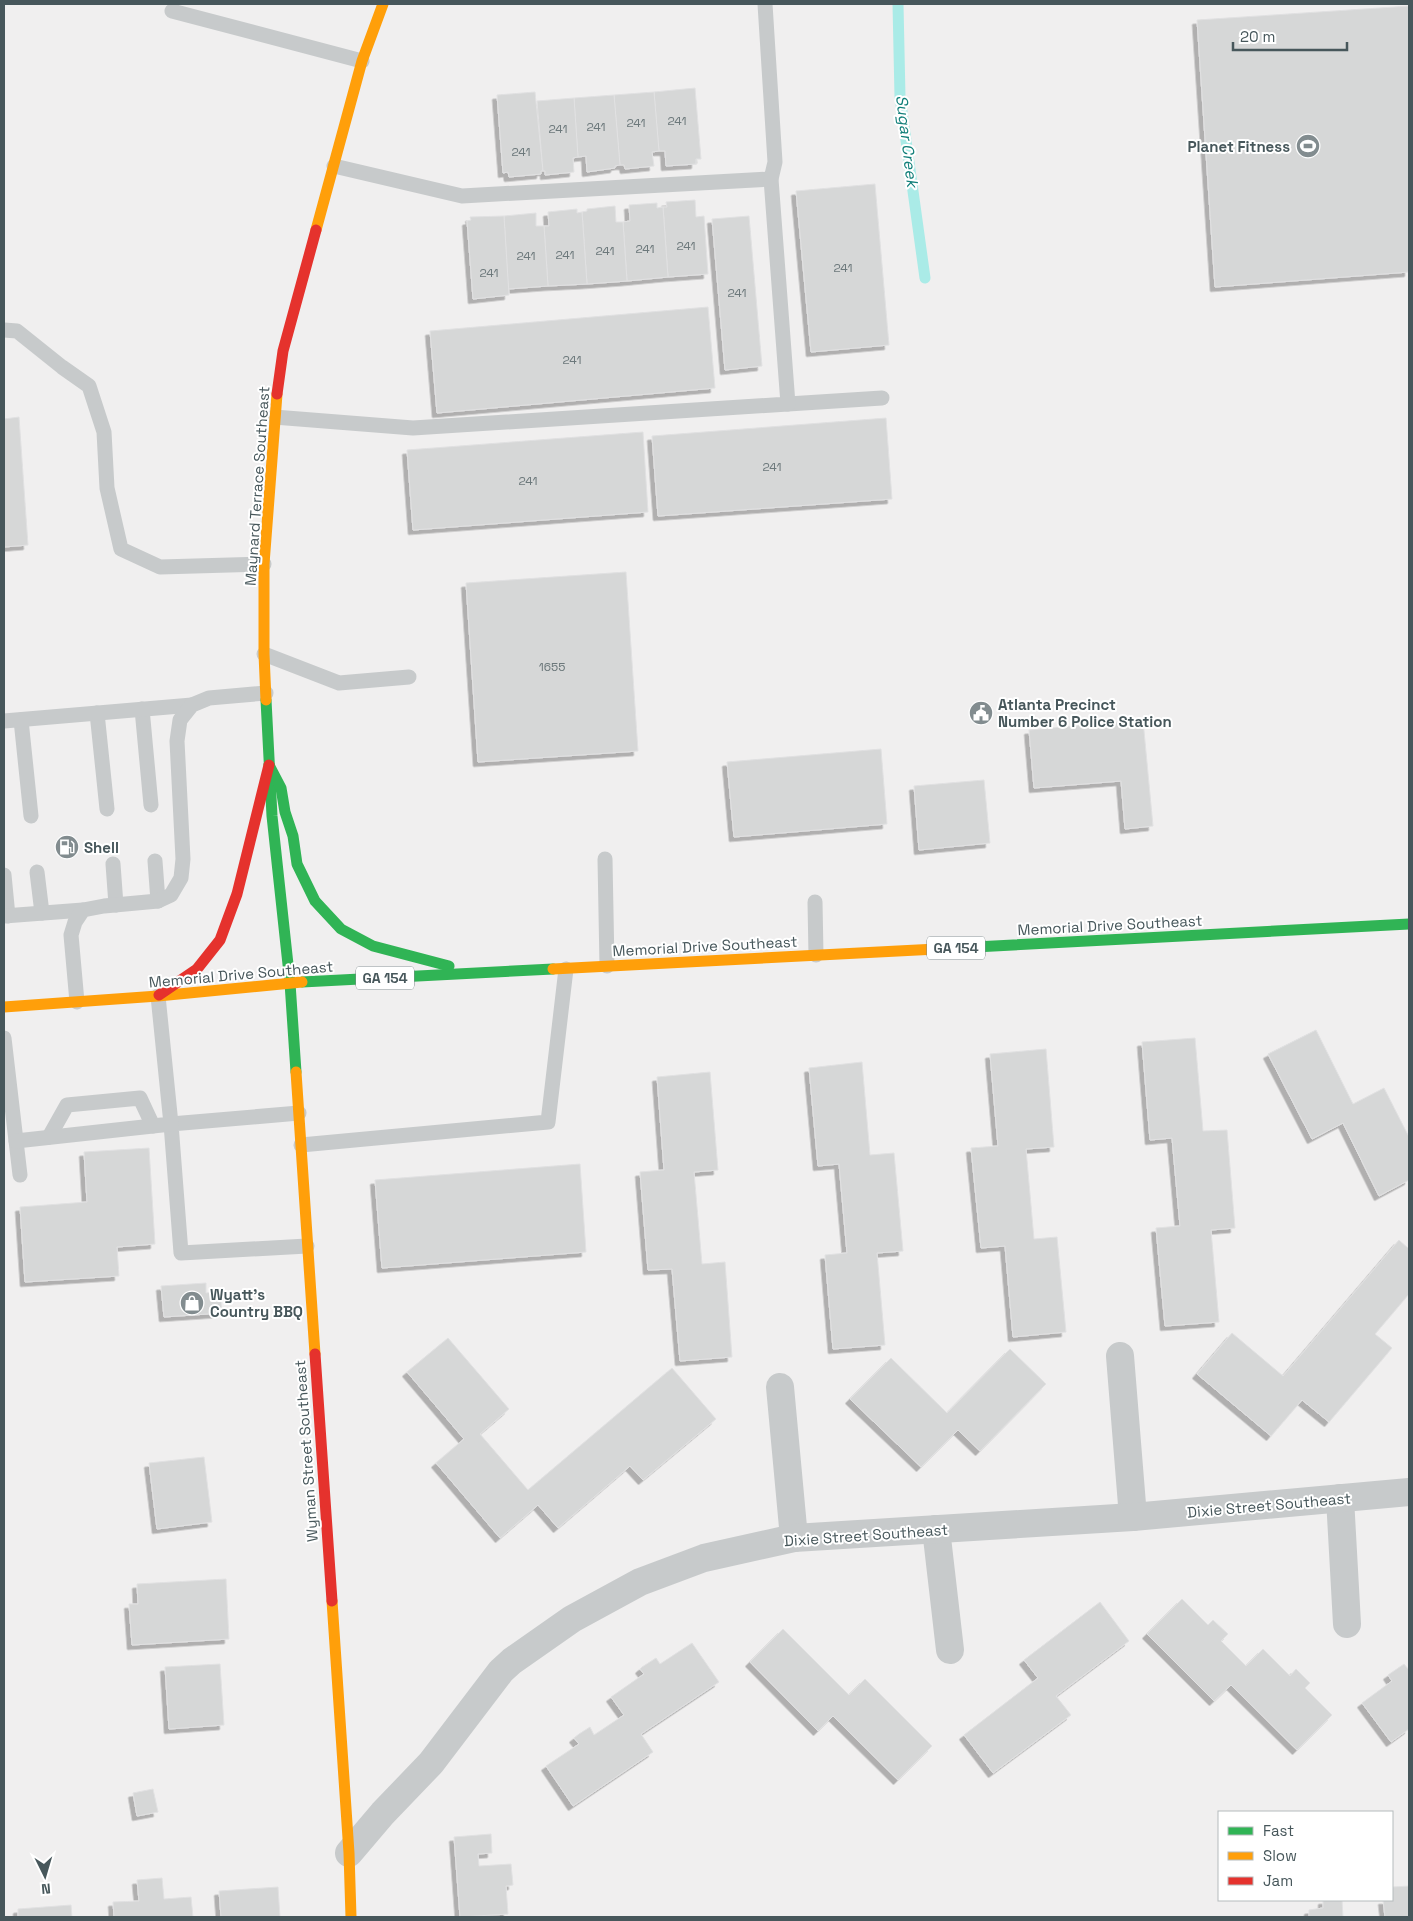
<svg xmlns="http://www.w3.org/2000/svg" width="1413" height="1921" font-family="'Space Grotesk',sans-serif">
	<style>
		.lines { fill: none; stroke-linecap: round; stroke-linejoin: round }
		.stream { stroke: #aaebe7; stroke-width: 11 }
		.building { fill: #d6d7d7; stroke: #e1e1e2; filter: url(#shadow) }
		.lane { stroke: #c7cacb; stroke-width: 15 }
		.street { stroke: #c7cacb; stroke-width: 28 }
		.fast { stroke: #30b455; stroke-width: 11 }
		.slow { stroke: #ff9f0a; stroke-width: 11 }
		.jam { stroke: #e5322d; stroke-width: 11 }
		.labels { text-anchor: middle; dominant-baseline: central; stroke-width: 4; stroke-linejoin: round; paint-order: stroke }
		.number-label { font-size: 12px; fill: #6c787b }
		.shield { fill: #fff; stroke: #7e898c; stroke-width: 1 }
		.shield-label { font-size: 14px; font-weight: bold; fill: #47575b }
		.poi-label { font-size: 15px; font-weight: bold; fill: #47575b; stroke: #fff; text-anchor: start }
		.street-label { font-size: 15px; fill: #47575b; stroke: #fff }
		.water-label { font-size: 16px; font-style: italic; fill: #117f79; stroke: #fff }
	</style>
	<defs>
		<filter id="shadow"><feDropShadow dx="-4.5" dy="4.5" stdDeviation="0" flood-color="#0004"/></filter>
	</defs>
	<rect width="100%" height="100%" fill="#f0efef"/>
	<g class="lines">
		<!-- stream -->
		<polyline class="stream" points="898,4 900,97 925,278"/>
	</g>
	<!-- building -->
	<g class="building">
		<polygon points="1409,6 1409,272 1215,287 1197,20"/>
		<polygon points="695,88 701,159 696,159 696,164 666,166 665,151 659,151 654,92"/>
		<polygon points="535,92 543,171 541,171 541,174 509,177 508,172 503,173 497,95"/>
		<polygon points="654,92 659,151 652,152 654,166 625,169 624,165 620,165 614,95"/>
		<polygon points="614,95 620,165 615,166 615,168 587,172 586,156 578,157 574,98"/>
		<polygon points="574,98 578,157 573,158 574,172 545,175 545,171 543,171 537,101"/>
		<polygon points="875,184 889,345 811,352 796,191"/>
		<polygon points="695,200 696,217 704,216 708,274 668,277 663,207 667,207 666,202"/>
		<polygon points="657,203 657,208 663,207 668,277 627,281 623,222 630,221 629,205"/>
		<polygon points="615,206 616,222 623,222 627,281 587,284 582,212 587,211 587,209"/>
		<polygon points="577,209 577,213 582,212 587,284 548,286 544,226 549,226 548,212"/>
		<polygon points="536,213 536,226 544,226 548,286 508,289 504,216"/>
		<polygon points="504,216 509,295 473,299 467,221 471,220 470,217"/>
		<polygon points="749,216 762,366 725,370 712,219"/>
		<polygon points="708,307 715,388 437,413 430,331"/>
		<polygon points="19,417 28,545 4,547 4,419"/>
		<polygon points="886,418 892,499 658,516 652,436"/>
		<polygon points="643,432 648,512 413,530 407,450"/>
		<polygon points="626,572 638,751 478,762 466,583"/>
		<polygon points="1143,720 1153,826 1125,829 1121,781 1034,788 1029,730"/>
		<polygon points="881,749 887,824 734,837 727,762"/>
		<polygon points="984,780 990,843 919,850 914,786"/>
		<polygon points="1316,1030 1353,1104 1384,1088 1409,1137 1409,1180 1379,1196 1343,1123 1312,1139 1268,1054"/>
		<polygon points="1195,1038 1203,1131 1227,1130 1235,1228 1211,1230 1219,1322 1165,1326 1156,1228 1180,1226 1172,1138 1150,1140 1142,1042"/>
		<polygon points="1046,1049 1054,1147 1026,1149 1034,1239 1057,1237 1066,1332 1013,1337 1005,1246 981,1248 971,1148 998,1146 990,1054"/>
		<polygon points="862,1062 870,1155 894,1153 903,1251 877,1253 885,1345 833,1349 825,1255 847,1253 839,1164 818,1166 809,1068"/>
		<polygon points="710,1072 718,1170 694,1172 702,1264 725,1262 732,1357 680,1361 672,1269 648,1270 640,1172 664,1170 657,1077"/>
		<polygon points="149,1148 155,1244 117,1247 119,1276 25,1282 20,1207 87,1202 84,1152"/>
		<polygon points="580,1164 586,1252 382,1268 375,1180"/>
		<polygon points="1399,1240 1409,1249 1409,1294 1375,1334 1392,1348 1329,1422 1302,1400 1271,1436 1197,1374 1232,1333 1283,1376"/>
		<polygon points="206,1283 206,1293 220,1291 222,1313 164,1317 161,1286"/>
		<polygon points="448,1338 509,1409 480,1434 528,1490 672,1368 716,1419 643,1480 630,1466 558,1528 538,1505 500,1538 436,1463 464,1439 407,1372"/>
		<polygon points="1010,1349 1046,1384 980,1451 958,1430 921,1467 850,1399 891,1358 947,1413"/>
		<polygon points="204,1457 212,1522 157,1529 149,1463"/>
		<polygon points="226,1579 229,1639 132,1645 129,1604 138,1604 137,1584"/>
		<polygon points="1182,1599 1208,1625 1213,1620 1228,1634 1221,1641 1246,1666 1263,1649 1290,1676 1296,1669 1310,1683 1305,1688 1332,1715 1297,1750 1231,1685 1214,1701 1147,1634"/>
		<polygon points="1100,1602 1129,1641 1056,1696 1071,1715 993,1773 964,1735 1038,1678 1024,1660"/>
		<polygon points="783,1629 849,1695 865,1679 932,1746 898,1780 833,1716 818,1731 750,1662"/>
		<polygon points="692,1643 719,1682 641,1734 653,1752 573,1806 546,1766 579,1744 574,1738 579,1734 590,1727 594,1735 624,1715 611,1697 644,1674 640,1669 642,1667 656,1658 660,1664"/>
		<polygon points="220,1664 224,1725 169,1729 165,1667"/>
		<polygon points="1404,1664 1409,1670 1409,1729 1391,1742 1362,1703 1392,1681 1388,1675"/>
		<polygon points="153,1789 158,1812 137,1816 133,1793"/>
		<polygon points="491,1834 492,1853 478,1854 479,1866 511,1864 513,1885 506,1886 508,1914 460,1917 454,1837"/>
		<polygon points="162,1878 164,1899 191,1897 193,1917 114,1917 113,1902 139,1901 137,1880"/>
		<polygon points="1409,1886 1409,1917 1385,1917 1383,1900 1392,1900 1392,1887"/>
		<polygon points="278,1887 280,1917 221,1917 219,1891"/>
		<polygon points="1323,1900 1342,1900 1343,1917 1309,1917 1309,1910 1323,1908"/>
		<polygon points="71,1905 72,1917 18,1917 18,1909"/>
	</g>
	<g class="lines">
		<!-- lane -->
		<g class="lane">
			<polyline points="172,11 362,61"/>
			<polyline points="334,166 462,196 771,179"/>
			<polyline points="4,330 17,331 62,367 89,386 104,432 107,488 121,549 160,567 264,564"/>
			<polyline points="788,404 882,398"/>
			<polyline points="274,417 413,428 788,404 771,179 775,162 765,4"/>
			<polyline points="264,654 339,683 409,677"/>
			<polyline points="142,709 151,805"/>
			<polyline points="97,713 107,809"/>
			<polyline points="21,720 31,816"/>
			<polyline points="4,721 192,705"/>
			<polyline points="605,859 607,966"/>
			<polyline points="155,861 158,901"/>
			<polyline points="113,864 116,905"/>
			<polyline points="37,872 42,913"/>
			<polyline points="4,875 8,916"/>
			<polyline points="815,902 816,955"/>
			<polyline points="4,916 83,910"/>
			<polyline points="77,1002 71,935 75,922 83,910 104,906 158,901 171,895 181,878 183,859 177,741 180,720 192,705 209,698 266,693"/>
			<polyline points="4,1038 20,1175"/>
			<polyline points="299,1113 171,1124 181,1253 307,1246"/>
			<polyline points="49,1137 67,1105 140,1098 153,1126"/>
			<polyline points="16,1141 171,1124 158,996"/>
			<polyline points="301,1145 548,1122 566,969"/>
		</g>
		<!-- street -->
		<g class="street">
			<polyline points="1120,1356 1133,1517"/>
			<polyline points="780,1387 794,1538"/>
			<polyline points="1340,1498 1347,1624"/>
			<polyline points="936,1529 950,1650"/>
			<polyline points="349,1853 383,1813 431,1763 501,1671 512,1661 572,1619 640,1582 704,1558 794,1538 1133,1517 1409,1492"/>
		</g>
		<!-- fast -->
		<g class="fast">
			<polyline points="266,700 272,816 290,983 296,1072"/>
			<polyline points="269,765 281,788 285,812 293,836 297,864 315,901 341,929 373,946 449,966"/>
			<polyline points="956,948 1409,924"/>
			<polyline points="302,982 553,969"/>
		</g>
		<!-- slow -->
		<g class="slow">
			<polyline points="316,230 362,61 383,4"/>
			<polyline points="266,700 264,654 264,564 277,394"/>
			<polyline points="553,969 956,948"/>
			<polyline points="4,1007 158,996 302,982"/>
			<polyline points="296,1072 315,1354"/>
			<polyline points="332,1601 349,1853 351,1917"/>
		</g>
		<!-- jam -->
		<g class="jam">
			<polyline points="277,394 283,351 316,230"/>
			<polyline points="159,995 197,969 220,940 237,894 269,765"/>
			<polyline points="315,1354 332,1601"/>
		</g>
	</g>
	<!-- icons -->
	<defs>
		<g id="stadium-disc" transform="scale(1.25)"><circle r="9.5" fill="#828c8f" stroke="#fff"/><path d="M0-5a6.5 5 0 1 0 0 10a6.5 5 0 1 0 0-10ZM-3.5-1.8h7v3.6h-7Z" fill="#fff"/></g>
		<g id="civic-disc" transform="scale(1.25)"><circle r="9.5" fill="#828c8f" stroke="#fff"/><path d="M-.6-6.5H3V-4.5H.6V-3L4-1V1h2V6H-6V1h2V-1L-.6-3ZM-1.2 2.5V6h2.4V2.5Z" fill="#fff"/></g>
		<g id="fuel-disc" transform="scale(1.25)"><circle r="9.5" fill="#828c8f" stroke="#fff"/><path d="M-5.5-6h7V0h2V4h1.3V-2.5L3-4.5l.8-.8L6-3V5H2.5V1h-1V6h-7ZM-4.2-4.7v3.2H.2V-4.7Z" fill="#fff"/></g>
		<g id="shop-disc" transform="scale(1.25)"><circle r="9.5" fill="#828c8f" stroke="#fff"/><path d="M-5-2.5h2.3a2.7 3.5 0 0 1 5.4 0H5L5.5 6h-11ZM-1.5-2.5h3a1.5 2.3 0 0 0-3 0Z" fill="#fff"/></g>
	</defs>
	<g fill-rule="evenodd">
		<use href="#stadium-disc" x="1308" y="146"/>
		<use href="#civic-disc" x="981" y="713"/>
		<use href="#fuel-disc" x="67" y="847"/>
		<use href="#shop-disc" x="192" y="1303"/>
	</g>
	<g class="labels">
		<!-- number labels -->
		<g class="number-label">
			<text x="677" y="121">241</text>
			<text x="636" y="123">241</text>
			<text x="596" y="127">241</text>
			<text x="558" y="129">241</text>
			<text x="521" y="152">241</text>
			<text x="686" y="246">241</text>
			<text x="645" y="249">241</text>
			<text x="605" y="251">241</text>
			<text x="565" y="255">241</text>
			<text x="526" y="256">241</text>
			<text x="843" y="268">241</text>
			<text x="489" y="273">241</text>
			<text x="737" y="293">241</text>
			<text x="572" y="360">241</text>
			<text x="772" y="467">241</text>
			<text x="528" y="481">241</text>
			<text x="552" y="667">1655</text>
		</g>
		<!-- shield labels -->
		<g class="shield">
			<rect x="927" y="936.5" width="58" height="23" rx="4"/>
			<rect x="356" y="966.5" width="58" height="23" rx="4"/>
		</g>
		<g class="shield-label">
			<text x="956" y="948">GA 154</text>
			<text x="385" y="978">GA 154</text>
		</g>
		<!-- poi labels -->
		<g class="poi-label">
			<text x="1290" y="146" text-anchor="end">Planet Fitness</text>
			<text x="998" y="704">Atlanta Precinct<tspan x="998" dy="17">Number 6 Police Station</tspan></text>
			<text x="84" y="847">Shell</text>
			<text x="210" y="1294">Wyatt's<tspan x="210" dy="17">Country BBQ</tspan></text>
		</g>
		<!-- street labels -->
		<g class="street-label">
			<text transform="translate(257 486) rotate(-86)">Maynard Terrace Southeast</text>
			<text transform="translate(1110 925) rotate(-3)">Memorial Drive Southeast</text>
			<text transform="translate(705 946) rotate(-3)">Memorial Drive Southeast</text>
			<text transform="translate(241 974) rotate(-5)">Memorial Drive Southeast</text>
			<text transform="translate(306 1451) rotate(-94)">Wyman Street Southeast</text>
			<text transform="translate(1269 1505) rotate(-5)">Dixie Street Southeast</text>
			<text transform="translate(866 1535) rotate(-4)">Dixie Street Southeast</text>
		</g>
		<!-- water labels -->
		<g class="water-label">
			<text transform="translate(907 141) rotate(83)">Sugar Creek</text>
		</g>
	</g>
	<!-- border -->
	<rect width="1413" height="1921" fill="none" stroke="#47575b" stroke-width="10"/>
	<!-- legend -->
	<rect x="1218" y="1811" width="175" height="90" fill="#ffffff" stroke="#b5bcbd"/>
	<rect x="1228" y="1827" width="25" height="8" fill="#30b455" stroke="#b5bcbd"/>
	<text x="1263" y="1836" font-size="15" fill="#47575b">Fast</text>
	<rect x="1228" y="1852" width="25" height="8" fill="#ff9f0a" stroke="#b5bcbd"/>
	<text x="1263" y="1861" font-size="15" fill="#47575b">Slow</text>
	<rect x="1228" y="1877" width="25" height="8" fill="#e5322d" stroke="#b5bcbd"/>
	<text x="1263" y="1886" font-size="15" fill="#47575b">Jam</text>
	<!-- north arrow -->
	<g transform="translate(45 1876) rotate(175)" stroke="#ffffff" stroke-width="4" paint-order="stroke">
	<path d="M0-4L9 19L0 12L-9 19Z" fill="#47575b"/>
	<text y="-8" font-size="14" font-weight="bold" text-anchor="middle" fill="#47575b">N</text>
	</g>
	<!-- scale -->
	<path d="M1233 42v8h114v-8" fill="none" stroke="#47575b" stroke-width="2.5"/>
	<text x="1240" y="42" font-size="15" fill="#47575b" stroke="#ffffff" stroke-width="4" paint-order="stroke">20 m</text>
</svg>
